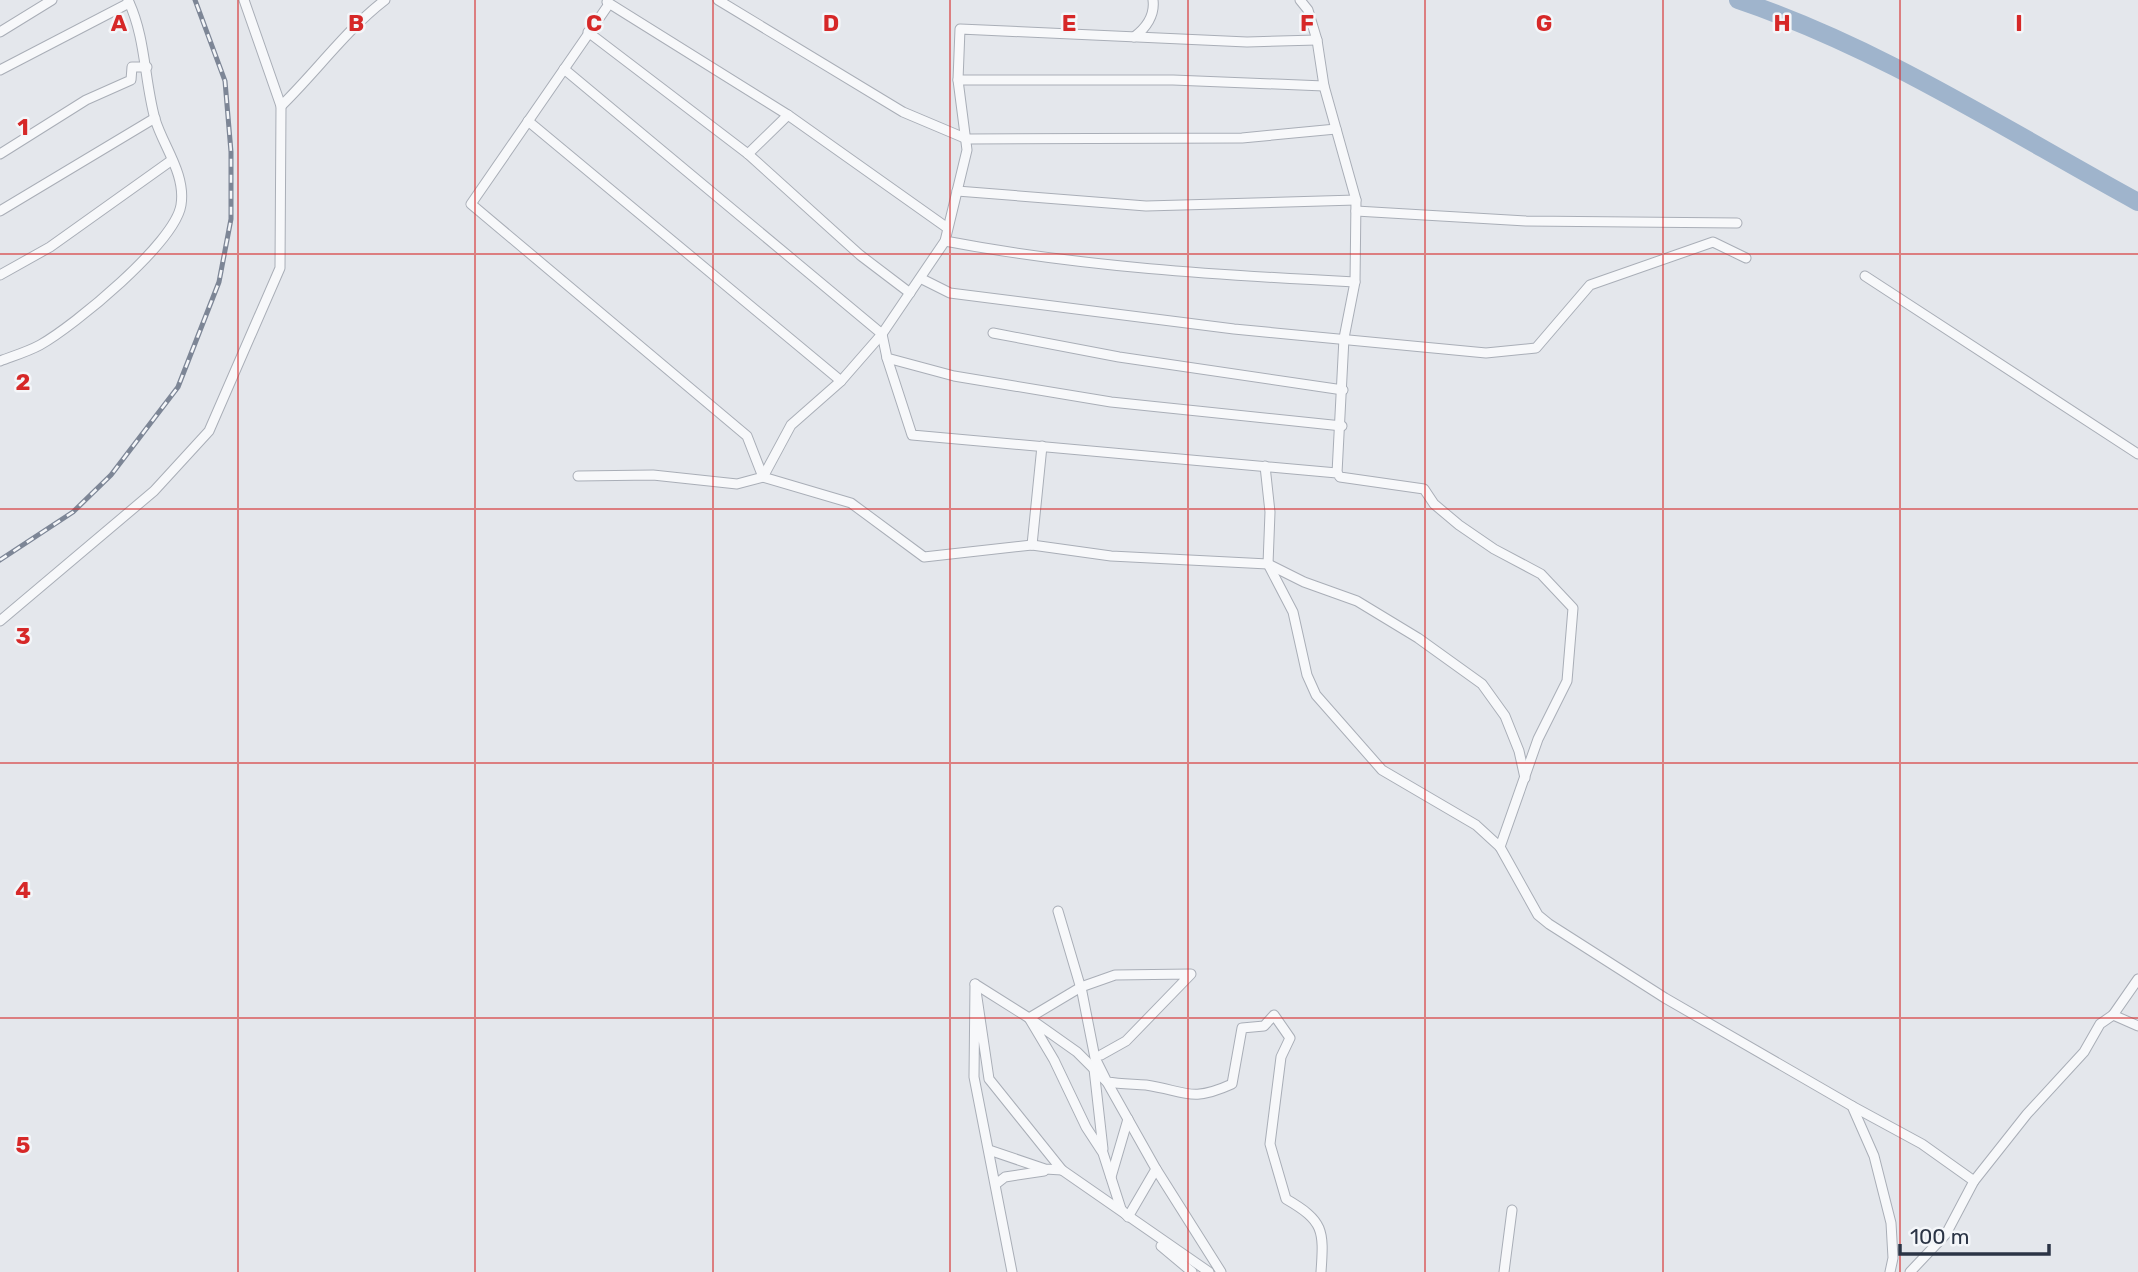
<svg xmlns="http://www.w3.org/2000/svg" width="2138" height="1272" font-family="Rubik,sans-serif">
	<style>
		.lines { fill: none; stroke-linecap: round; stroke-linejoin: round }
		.river { stroke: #9fb4cc; stroke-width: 18 }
		.minor-casing { stroke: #a9aeb7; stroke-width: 11 }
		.minor { stroke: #f7f8fa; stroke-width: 9 }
		.rail-casing { stroke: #7d8696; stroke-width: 5 }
		.rail { stroke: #f4f6f9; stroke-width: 2.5; stroke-dasharray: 8; stroke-linecap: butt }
		.grid { fill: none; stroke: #d62828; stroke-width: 2; stroke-opacity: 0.55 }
		.grid-label { font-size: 23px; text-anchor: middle; font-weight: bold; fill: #d62828; stroke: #f4f6f9; stroke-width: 5; stroke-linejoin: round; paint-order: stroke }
	</style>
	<rect width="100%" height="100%" fill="#e4e7ec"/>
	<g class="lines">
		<!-- river -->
		<path class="river" d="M 1738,0 C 1881,48 2006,130 2138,202"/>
		<!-- minor casing -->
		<g class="minor-casing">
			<g id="minor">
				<polyline points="718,0 903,112 967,139 1242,138 1336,129"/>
				<polyline points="1300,0 1308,10 1317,40 1324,86 1356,200 1355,282 1344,338 1337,473"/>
				<polyline points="607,2 788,115 946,227"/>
				<polyline points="609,4 471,204 747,436 763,477 851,503 924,557 1032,545 1111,556 1268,564 1304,582 1357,601 1418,638 1482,684 1505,716 1519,751 1525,778"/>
				<polyline points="0,32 52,0"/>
				<polyline points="588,32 748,154 860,255 910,293"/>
				<path d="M 1134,37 C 1146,28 1155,15 1153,0"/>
				<polyline points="564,69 882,334 887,358 954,376 1111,402 1342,426"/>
				<polyline points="0,70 129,3"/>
				<polyline points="958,80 1173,80 1324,86"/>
				<path d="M 281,106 C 316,72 346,30 385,0"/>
				<polyline points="528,121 841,381"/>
				<polyline points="0,154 86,100 131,80 132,67 147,67"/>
				<polyline points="748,154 788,115"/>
				<polyline points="957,191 1146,206 1356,200"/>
				<polyline points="0,211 155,118"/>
				<polyline points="1356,211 1526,221 1737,223"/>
				<path d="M 945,241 C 1081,267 1217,275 1355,282"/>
				<polyline points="0,275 50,247 172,160"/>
				<polyline points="1865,276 2138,454"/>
				<polyline points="922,279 950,293 1234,329 1486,353 1536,348 1590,285 1713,242 1746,258"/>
				<polyline points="993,333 1119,357 1343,390"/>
				<polyline points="887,358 912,435 1337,473 1340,477 1424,489 1434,504 1459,525 1494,549 1541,574 1573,608 1567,681 1538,739 1500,847 1538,915 1549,924 1665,998 1852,1106 1874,1156 1891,1223 1893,1258 1890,1272"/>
				<path d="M 0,361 C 13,356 27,352 40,345 C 74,326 175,243 181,205 C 186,174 163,146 155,119 C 144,79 146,38 128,0"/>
				<polyline points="1265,466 1270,512 1268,564 1293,612 1307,675 1316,695 1382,770 1476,825 1500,847"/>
				<polyline points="578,476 653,475 737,484 763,477 791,425 841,381 882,334 945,241 967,150 958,80 960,29 1247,42 1317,40"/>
				<polyline points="1032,545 1042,446"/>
				<polyline points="0,621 154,491 209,431 280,268 281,106 244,0"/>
				<path d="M 1058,911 L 1082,992 L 1095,1058 L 1107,1082 C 1120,1084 1133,1084 1146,1085 C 1186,1091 1190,1103 1232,1084 L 1242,1028 L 1264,1026 L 1274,1015 L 1290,1038 L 1281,1057 L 1270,1144 L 1286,1199 C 1324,1221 1324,1230 1321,1272"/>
				<polyline points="2138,979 2113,1015 2138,1026"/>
				<polyline points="975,984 1029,1018 1081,987 1115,975 1191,974 1126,1041 1101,1055"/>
				<polygon points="1029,1018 1077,1052 1107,1082 1156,1169 1128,1217 1121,1209 1103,1153 1086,1127 1054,1060"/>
				<polyline points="1094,1069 1103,1149"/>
				<polyline points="1852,1106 1922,1144 1974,1181 2027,1114 2084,1052 2100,1024 2113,1015"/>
				<polyline points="989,1150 1045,1169 1062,1170"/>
				<polyline points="1156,1169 1221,1272"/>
				<polyline points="1111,1177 1128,1119"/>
				<polyline points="996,1184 1005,1177 1044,1171"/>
				<polyline points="1161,1246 1192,1272"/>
				<polyline points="1012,1272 974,1077 975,984 989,1079 1062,1170 1209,1272"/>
				<polyline points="1504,1272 1512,1210"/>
				<polyline points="1910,1272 1946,1234 1974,1181"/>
			</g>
		</g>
		<!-- minor -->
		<use href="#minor" class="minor"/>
		<!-- rail casing -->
		<g class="rail-casing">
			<polyline id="rail" points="0,560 73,512 111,475 178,387 219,282 231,219 231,152 225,81 195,0"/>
		</g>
		<!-- rail -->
		<use href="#rail" class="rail"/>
	</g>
	<!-- grid -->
	<path class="grid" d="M 238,0 L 238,1272M 475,0 L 475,1272M 713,0 L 713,1272M 950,0 L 950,1272M 1188,0 L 1188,1272M 1425,0 L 1425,1272M 1663,0 L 1663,1272M 1900,0 L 1900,1272M 0,254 L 2138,254M 0,509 L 2138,509M 0,763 L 2138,763M 0,1018 L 2138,1018"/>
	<g class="grid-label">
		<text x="119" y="31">A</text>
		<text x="356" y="31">B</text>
		<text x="594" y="31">C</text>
		<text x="831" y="31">D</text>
		<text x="1069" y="31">E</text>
		<text x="1307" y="31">F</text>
		<text x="1544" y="31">G</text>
		<text x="1782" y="31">H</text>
		<text x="2019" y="31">I</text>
		<text x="23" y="135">1</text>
		<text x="23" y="390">2</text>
		<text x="23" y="644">3</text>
		<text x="23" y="898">4</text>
		<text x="23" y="1153">5</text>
	</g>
	<!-- scale -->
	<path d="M1900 1244v10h149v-10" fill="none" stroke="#2b3445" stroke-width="3.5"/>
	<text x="1910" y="1244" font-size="21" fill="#2b3445" stroke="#f4f6f9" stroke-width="5" paint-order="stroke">100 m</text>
</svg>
